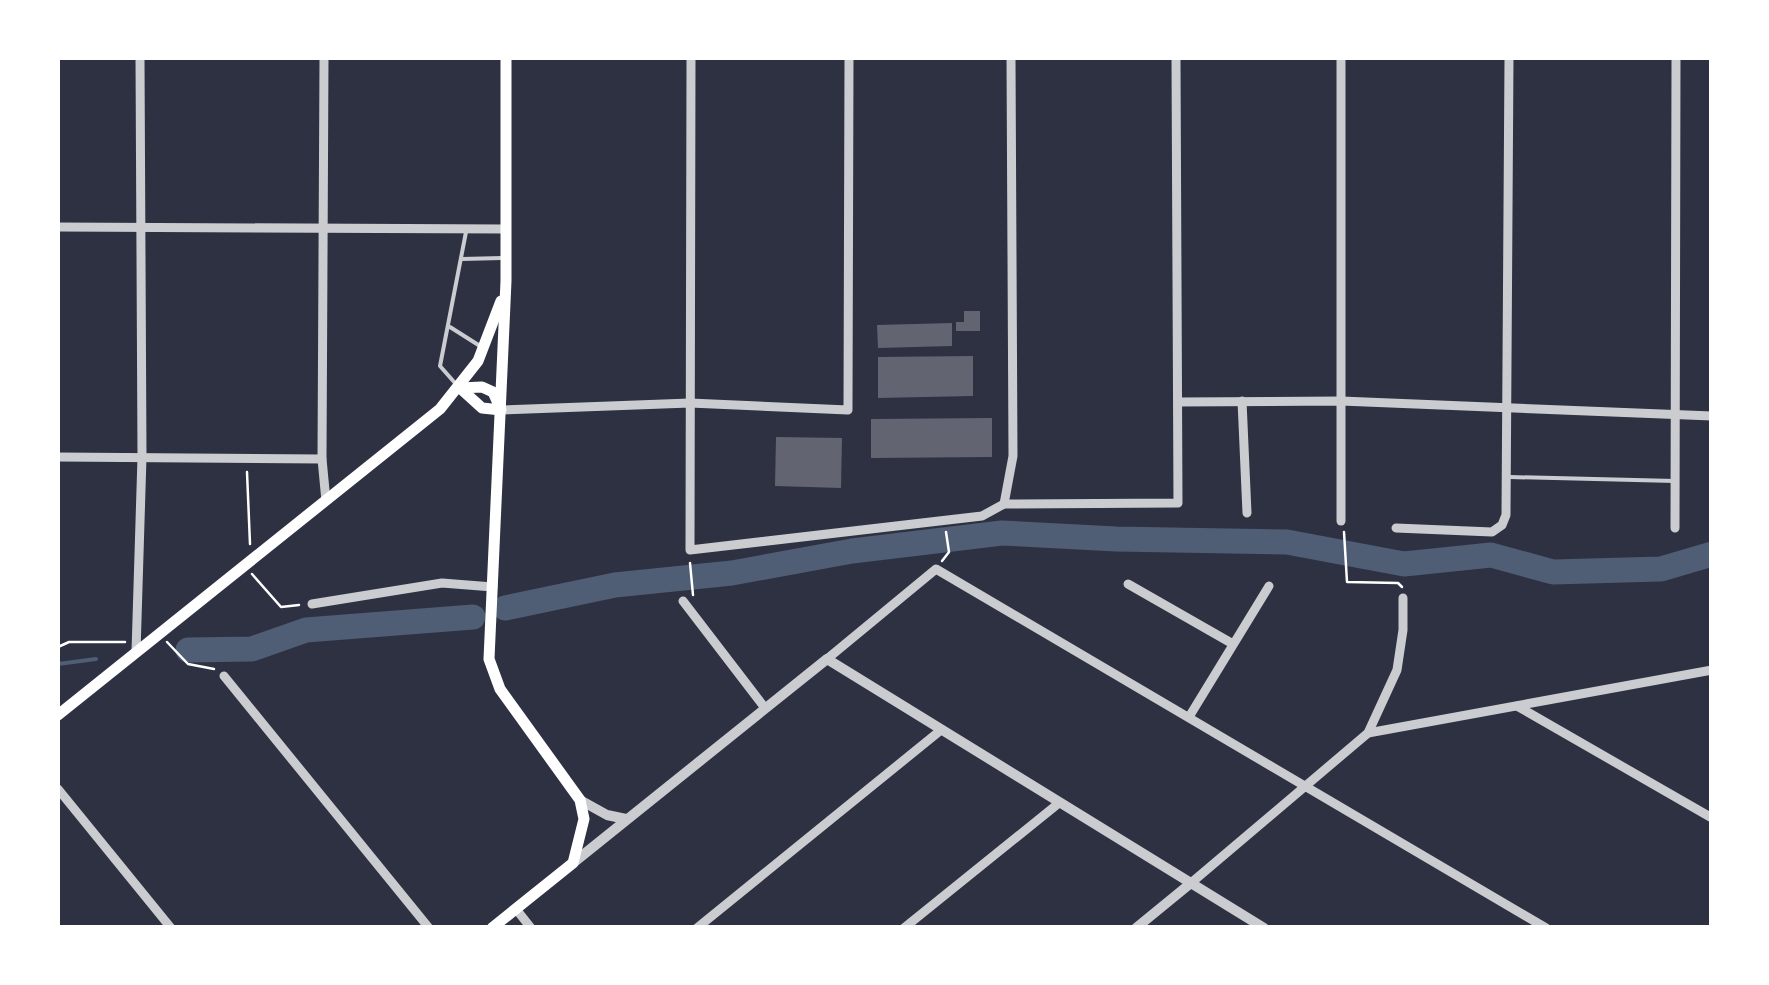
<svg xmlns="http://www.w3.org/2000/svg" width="1769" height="985" font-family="Arial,sans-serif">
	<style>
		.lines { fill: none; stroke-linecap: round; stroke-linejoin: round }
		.stream { stroke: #4f5d75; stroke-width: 4 }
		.river { stroke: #4f5d75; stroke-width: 25 }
		.building { fill: #626471 }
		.path { stroke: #fff; stroke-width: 2.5 }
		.service { stroke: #caccd0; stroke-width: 4 }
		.minor { stroke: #caccd0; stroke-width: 9 }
		.tertiary { stroke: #caccd0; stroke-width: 10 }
		.secondary { stroke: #fff; stroke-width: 11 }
	</style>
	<rect width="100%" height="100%" fill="#2d3142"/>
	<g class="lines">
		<!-- stream -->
		<polyline class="stream" points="58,664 96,659"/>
		<!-- river -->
		<g class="river">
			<polyline points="505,608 615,585 732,573 852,551 1002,533 1116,539 1287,542 1404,564 1491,555 1553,572 1661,569 1712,554"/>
			<polyline points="188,650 252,649 306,630 473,617"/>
		</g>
	</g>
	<!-- building -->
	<g class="building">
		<polygon points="964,311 980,311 980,331 956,331 956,322 964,322"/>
		<polygon points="952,323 952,346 878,348 877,325"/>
		<polygon points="973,356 973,396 878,398 878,357"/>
		<polygon points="992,418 992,457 871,458 871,419"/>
		<polygon points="776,437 842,438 841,488 775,486"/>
	</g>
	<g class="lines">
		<!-- path -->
		<g class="path">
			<polyline points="247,472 250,544"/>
			<polyline points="1344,532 1347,582 1398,583 1402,587"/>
			<polyline points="942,561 949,552 946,532"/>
			<polyline points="690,563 693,595"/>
			<polyline points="252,574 281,607 299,605"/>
			<polyline points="167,642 188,664 214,669"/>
			<polyline points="58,647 69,642 125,642"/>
		</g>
		<!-- service -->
		<g class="service">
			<polyline points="462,259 502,258"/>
			<polyline points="450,327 480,346"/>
			<polyline points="455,383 440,366 466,232"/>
			<polyline points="1510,477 1675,481"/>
		</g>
		<!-- minor -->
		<g class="minor">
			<polyline points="324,58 322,459 326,501"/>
			<polyline points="691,58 690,550 982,516 1004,504 1178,503 1176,58"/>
			<polyline points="58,227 506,229"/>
			<polyline points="1242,401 1247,513"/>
			<polyline points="1178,402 1341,401 1712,416"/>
			<polyline points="501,410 690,403 848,410 849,58"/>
			<polyline points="58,457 322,459"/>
			<polyline points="1004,504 1013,456 1011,58"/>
			<polyline points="1341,521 1341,58"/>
			<polyline points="1396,528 1492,532 1502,525 1506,515 1509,58"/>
			<polyline points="1675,528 1676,58"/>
			<polyline points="1128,584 1233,644"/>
			<polyline points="683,601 765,708"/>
			<polyline points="312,604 442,583 493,587"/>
			<polyline points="136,652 142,457 140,58"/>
			<polyline points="827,659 936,569 1546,928"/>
			<polyline points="224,676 429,928"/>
			<polyline points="1517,706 1712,818"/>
			<polyline points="1189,717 1269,586"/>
			<polyline points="1368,733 1712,670"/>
			<polyline points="58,789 171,928"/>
			<polyline points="1191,883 1368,733 1397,670 1403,630 1403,598"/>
			<polyline points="516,909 531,928"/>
			<polyline points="697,928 941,730"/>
			<polyline points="904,928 1059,803"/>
		</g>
		<!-- tertiary -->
		<g class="tertiary">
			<polyline points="580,800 607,815 626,819"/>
			<polyline points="573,863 827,659 1264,928"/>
			<polyline points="1136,928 1191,883"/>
		</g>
		<!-- secondary -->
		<g class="secondary">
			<polygon points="482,387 493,392 501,410 482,408 460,388"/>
			<polyline points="58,715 440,409 478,361 501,301"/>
			<polyline points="492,928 573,863 584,819 580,800 500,689 489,659 506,281 506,58"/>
		</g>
	</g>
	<!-- border -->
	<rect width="1769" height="985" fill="none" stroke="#ffffff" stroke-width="120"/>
</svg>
